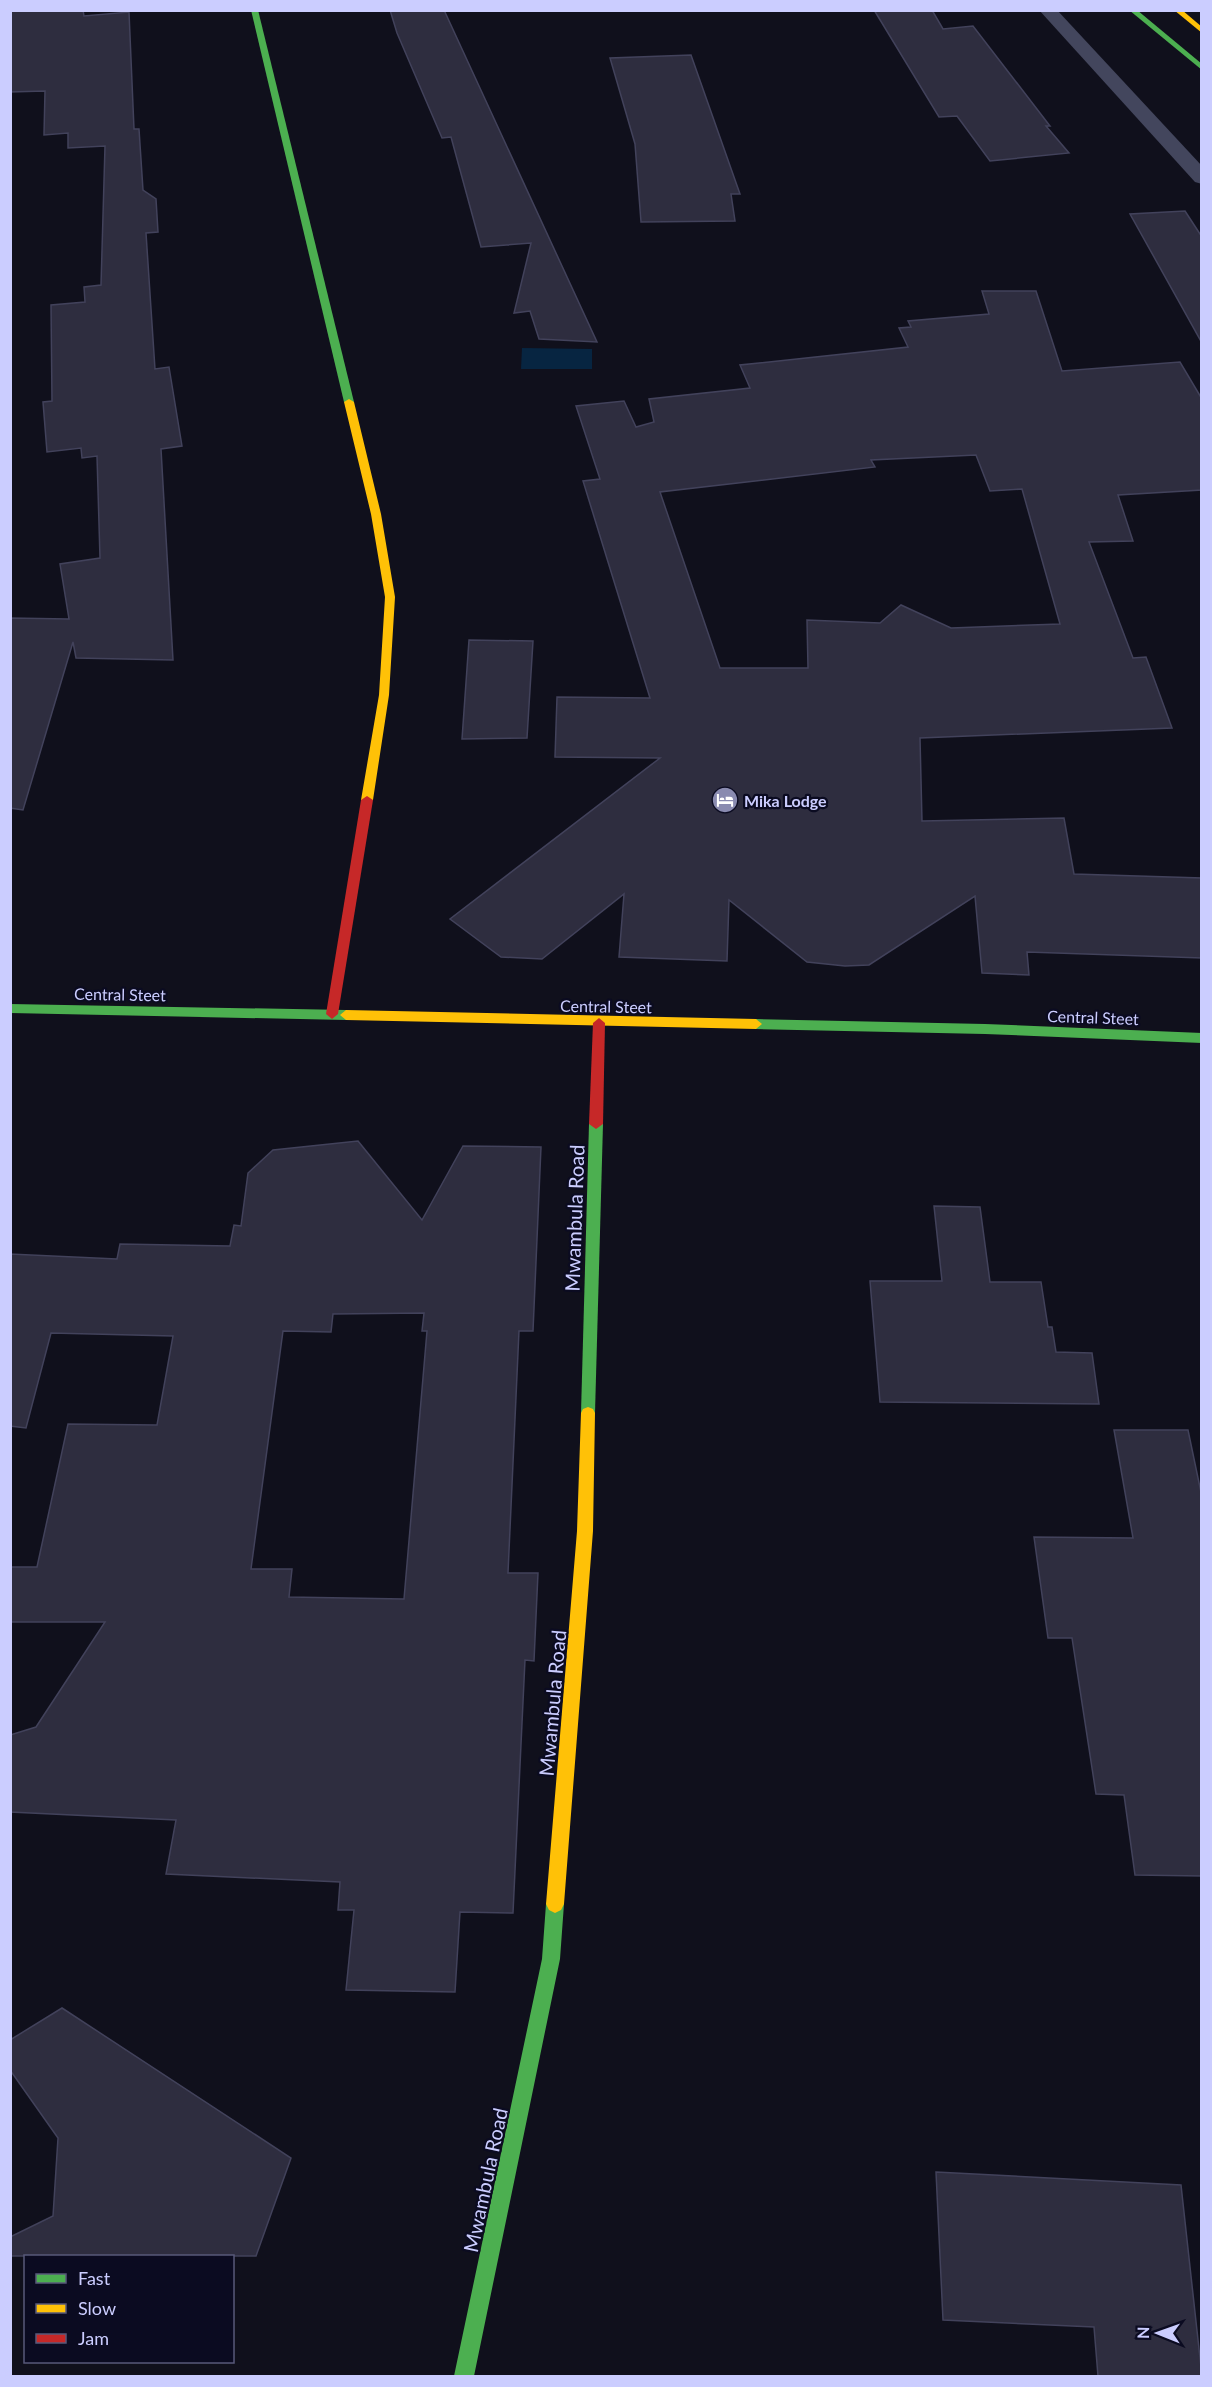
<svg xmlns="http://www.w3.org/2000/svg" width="1212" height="2387" font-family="Lato,sans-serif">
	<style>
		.water { fill: #072541 }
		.building { fill: #2e2d3f; stroke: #42425b; stroke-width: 1.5; fill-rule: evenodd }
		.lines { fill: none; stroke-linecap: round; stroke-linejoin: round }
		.street { fill: #43465d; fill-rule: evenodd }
		.fast { fill: #4caf50; fill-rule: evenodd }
		.slow { fill: #ffc107; fill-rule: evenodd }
		.jam { fill: #c62828; fill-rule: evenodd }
		.labels { text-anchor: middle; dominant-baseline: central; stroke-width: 4.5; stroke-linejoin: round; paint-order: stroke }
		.poi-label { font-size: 16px; font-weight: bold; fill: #cbcdff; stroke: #0b0b21; text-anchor: start }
		.street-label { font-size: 16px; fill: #cbcdff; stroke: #0b0b21 }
		.near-street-label { font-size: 20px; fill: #cbcdff; stroke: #0b0b21 }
	</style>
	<rect width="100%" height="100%" fill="#10101c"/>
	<!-- water -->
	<polygon class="water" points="522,348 592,349 592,369 521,369"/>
	<!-- building -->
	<g class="building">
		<polygon points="10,10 83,10 84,16 129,12 134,129 139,129 143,190 156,199 158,232 146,233 155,369 169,367 182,446 161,449 173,660 76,658 73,642 23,810 10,808 10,618 69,619 60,564 100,558 97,456 82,458 81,448 47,452 43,402 52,401 51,305 85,302 84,287 101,285 105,146 68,148 68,133 44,135 45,91 10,92"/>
		<polygon points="390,10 444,10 597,342 539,339 530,311 514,313 531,243 481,247 451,137 442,138 397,33"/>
		<polygon points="874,10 932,10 943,29 973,26 1050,126 1046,126 1069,153 990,161 957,116 939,117"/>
		<polygon points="691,55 740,194 731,194 735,221 641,222 635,144 610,58"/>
		<polygon points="1185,211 1202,237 1202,343 1130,214"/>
		<path d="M 982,291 L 1036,291 L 1062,371 L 1180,362 L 1202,399 L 1202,490 L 1118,495 L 1133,541 L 1089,542 L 1133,658 L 1146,657 L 1172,728 L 920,738 L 922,821 L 1064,818 L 1074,874 L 1202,878 L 1202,958 L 1027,952 L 1029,975 L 982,973 L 975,896 L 869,965 L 845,966 L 807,962 L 729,900 L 727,961 L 619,957 L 624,894 L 542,959 L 501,957 L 450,919 L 660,758 L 555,757 L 557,697 L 650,698 L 583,481 L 600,479 L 576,406 L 624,401 L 636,427 L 654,422 L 649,399 L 750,388 L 740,365 L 908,347 L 899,328 L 911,327 L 908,321 L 989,314 ZM 976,455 L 990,491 L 1022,489 L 1060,624 L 951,628 L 901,605 L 880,623 L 807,620 L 808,668 L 720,668 L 660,492 L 875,467 L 871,460 Z"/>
		<polygon points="469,640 533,641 527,738 462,739"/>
		<path d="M 358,1141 L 422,1220 L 463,1146 L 541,1147 L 533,1331 L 519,1331 L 508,1573 L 538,1573 L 534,1661 L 525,1660 L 513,1913 L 460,1912 L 455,1992 L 346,1990 L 354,1910 L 338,1910 L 340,1882 L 166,1874 L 176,1820 L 10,1812 L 10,1735 L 36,1727 L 105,1622 L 10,1622 L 10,1567 L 37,1567 L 68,1424 L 157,1425 L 173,1336 L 51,1333 L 26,1428 L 10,1426 L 10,1254 L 117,1259 L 120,1244 L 230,1246 L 234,1225 L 241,1226 L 248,1173 L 273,1150 ZM 424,1313 L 422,1331 L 427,1331 L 404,1599 L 289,1597 L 292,1569 L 251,1569 L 283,1331 L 331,1332 L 333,1314 Z"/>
		<polygon points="934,1206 980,1207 990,1282 1041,1282 1048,1327 1052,1327 1056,1352 1092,1353 1099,1404 880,1402 870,1281 942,1281"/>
		<polygon points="1114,1430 1188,1430 1202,1497 1202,1876 1135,1875 1124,1795 1096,1794 1072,1638 1048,1638 1034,1537 1133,1538"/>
		<polygon points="62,2008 291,2158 256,2256 10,2256 10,2237 53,2216 58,2138 10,2070 10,2040"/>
		<polygon points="936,2172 1181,2185 1202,2376 1098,2376 1094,2327 943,2320"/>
	</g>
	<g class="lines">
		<!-- street -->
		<polygon class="street" points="1039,10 1057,10 1202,166 1202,184 1195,182"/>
		<!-- fast -->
		<g class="fast">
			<polygon points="251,10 258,10 354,402 352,404 344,402"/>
			<polygon points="1129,10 1137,10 1202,64 1202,70"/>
			<polygon points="10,1004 346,1010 352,1015 346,1020 10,1013"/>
			<polygon points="756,1019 985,1024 1202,1033 1202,1043 985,1034 756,1029 750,1024"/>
			<polygon points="596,1119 603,1124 595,1413 593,1417 588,1419 583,1417 581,1413 589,1124"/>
			<polygon points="555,1895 561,1898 564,1904 560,1959 474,2376 454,2376 542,1959 546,1904 549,1898"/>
		</g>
		<!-- slow -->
		<g class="slow">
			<polygon points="1174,10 1182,10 1202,27 1202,33"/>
			<polygon points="349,399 354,402 381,514 395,597 389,695 373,800 367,804 361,800 379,695 385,597 371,514 344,402"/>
			<polygon points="346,1010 756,1019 762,1024 756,1029 346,1020 340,1015"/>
			<polygon points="588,1407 593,1409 595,1413 593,1531 564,1904 561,1910 555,1913 549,1910 546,1904 577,1531 581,1413 583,1409"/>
		</g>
		<!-- jam -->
		<g class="jam">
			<polygon points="367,796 373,800 338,1014 332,1019 326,1014 361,800"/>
			<polygon points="599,1018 605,1023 603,1124 596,1129 589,1124 593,1023"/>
		</g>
	</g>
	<!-- icons -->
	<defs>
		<g id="hotel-disc" transform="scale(1.35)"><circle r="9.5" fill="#8a8bb0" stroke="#0b0b21"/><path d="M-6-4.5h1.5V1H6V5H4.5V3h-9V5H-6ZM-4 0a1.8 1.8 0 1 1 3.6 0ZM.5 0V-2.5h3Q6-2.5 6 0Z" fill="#fff"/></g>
	</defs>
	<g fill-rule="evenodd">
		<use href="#hotel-disc" x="725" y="800"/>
	</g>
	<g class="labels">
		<!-- poi labels -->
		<g class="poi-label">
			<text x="744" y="800">Mika Lodge</text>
		</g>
		<!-- street labels -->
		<g class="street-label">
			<text transform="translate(120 994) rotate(1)">Central Steet</text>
			<text transform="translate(606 1006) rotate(1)">Central Steet</text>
			<text transform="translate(1093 1017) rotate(2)">Central Steet</text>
		</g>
		<!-- near-street labels -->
		<g class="near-street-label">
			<text transform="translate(574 1218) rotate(-88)">Mwambula Road</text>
			<text transform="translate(552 1703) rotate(-85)">Mwambula Road</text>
			<text transform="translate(485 2180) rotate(-78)">Mwambula Road</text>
		</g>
	</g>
	<!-- border -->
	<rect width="1212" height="2387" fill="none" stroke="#cbcdff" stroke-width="24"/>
	<!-- legend -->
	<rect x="24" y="2255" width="210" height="108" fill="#0b0b21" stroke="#58597a" stroke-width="1.5"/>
	<rect x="36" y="2274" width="30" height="9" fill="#4caf50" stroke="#58597a" stroke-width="1.5"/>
	<text x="78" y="2285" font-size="18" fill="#cbcdff">Fast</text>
	<rect x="36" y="2304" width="30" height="9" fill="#ffc107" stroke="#58597a" stroke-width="1.5"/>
	<text x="78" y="2315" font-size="18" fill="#cbcdff">Slow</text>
	<rect x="36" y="2334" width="30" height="9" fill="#c62828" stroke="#58597a" stroke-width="1.5"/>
	<text x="78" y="2345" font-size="18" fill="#cbcdff">Jam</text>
	<!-- north arrow -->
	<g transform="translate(1158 2333) rotate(271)" stroke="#0b0b21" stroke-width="4.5" paint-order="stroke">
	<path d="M0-4.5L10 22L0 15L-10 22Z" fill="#cbcdff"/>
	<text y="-9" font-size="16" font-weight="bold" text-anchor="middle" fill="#cbcdff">N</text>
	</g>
</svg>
